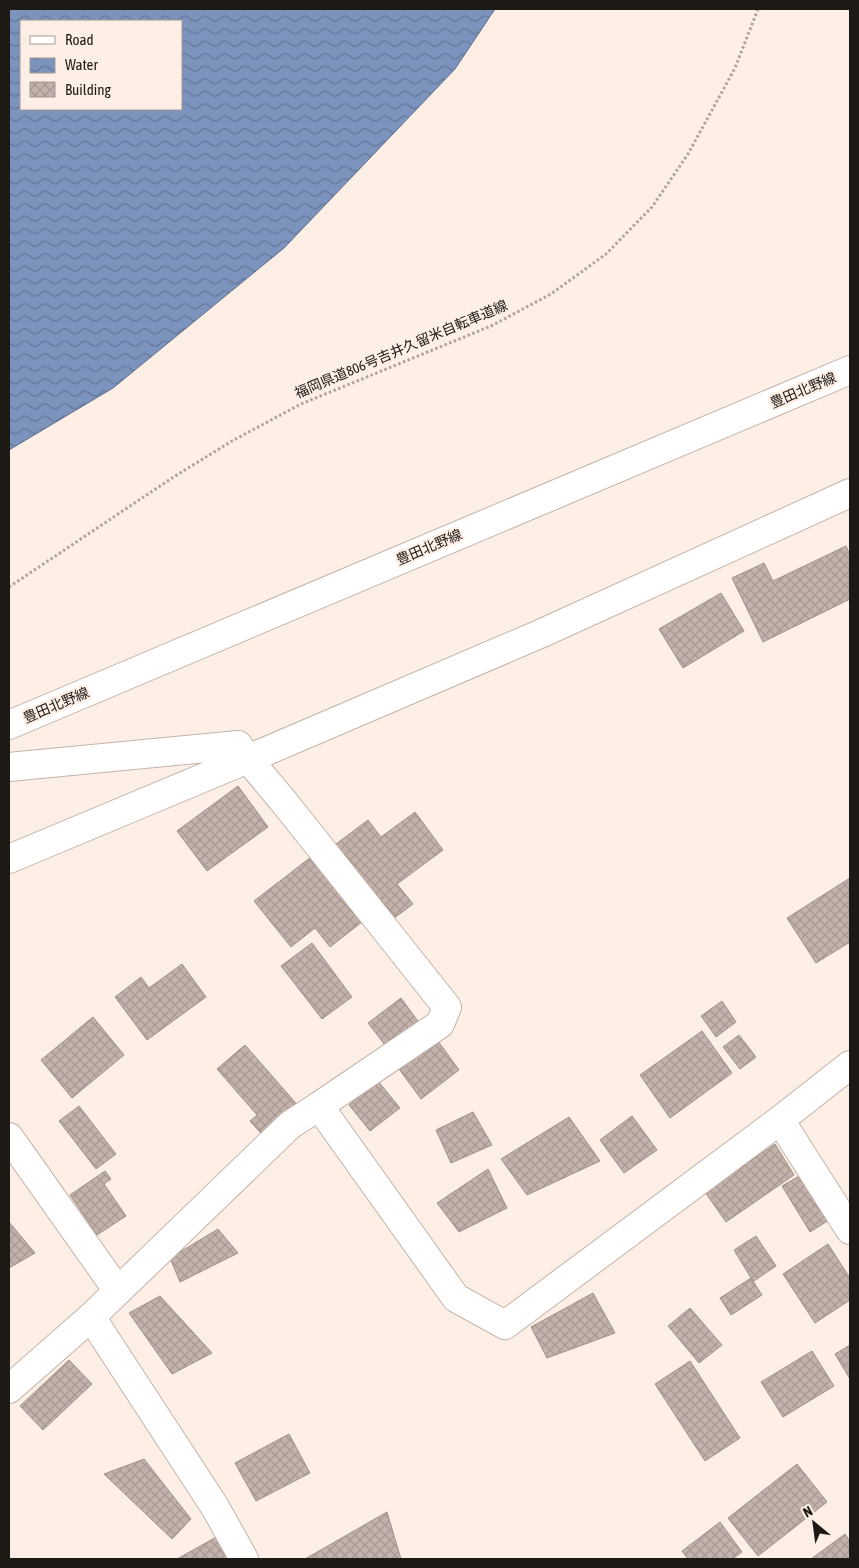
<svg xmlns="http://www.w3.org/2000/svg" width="859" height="1568" font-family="'Asap Condensed','Noto Sans JP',sans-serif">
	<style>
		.water { fill: url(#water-waves); stroke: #606e8b; fill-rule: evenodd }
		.building { fill: url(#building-cross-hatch); stroke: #a0918b }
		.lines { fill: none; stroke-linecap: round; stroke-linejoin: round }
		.minor-casing { stroke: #c2b4aa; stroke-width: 30 }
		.secondary-casing { stroke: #c2b4aa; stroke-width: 30 }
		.path { stroke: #aea39b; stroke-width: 3; stroke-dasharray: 2.5 2.5; stroke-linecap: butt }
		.minor { stroke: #fff; stroke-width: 28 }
		.secondary { stroke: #fff; stroke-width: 28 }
		.labels { text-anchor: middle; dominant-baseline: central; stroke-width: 4.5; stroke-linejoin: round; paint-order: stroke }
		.street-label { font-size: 14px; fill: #1d1915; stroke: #fdefe5 }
	</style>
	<defs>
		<pattern id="water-waves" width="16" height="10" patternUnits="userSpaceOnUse" patternTransform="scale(1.25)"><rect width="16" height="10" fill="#7c93bd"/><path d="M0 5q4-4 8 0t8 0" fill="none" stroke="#657798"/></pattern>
		<pattern id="building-cross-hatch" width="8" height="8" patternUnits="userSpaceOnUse" patternTransform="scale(1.25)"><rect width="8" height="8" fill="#c3b2ac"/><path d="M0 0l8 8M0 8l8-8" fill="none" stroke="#a79893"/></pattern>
	</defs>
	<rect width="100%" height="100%" fill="#fdefe5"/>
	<!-- water -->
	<path class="water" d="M 9,9 L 495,9 L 455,69 L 284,248 L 113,388 L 9,450 ZM 21,21 L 181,21 L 181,109 L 21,109 Z"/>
	<!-- building -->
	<g class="building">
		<polygon points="846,546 850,555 850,599 763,642 732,578 764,563 773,581"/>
		<polygon points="721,593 744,631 683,668 659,629"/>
		<polygon points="238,786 268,827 207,871 177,831"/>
		<polygon points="415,812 443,850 397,884 413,904 393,919 336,844 368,820 381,837"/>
		<polygon points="311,857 362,922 330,947 315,928 291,947 254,901"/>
		<polygon points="850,878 850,942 816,963 787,918"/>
		<polygon points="312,943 352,997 322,1019 281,966"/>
		<polygon points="182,964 206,997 147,1040 115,997 141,977 149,988"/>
		<polygon points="401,998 420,1024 388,1049 368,1023"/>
		<polygon points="722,1001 736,1022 716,1037 701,1016"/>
		<polygon points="93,1017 124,1055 72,1098 41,1060"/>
		<polygon points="702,1031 732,1073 670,1118 640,1075"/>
		<polygon points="739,1035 756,1057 740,1069 723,1047"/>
		<polygon points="438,1041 459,1070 421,1099 399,1069"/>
		<polygon points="245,1045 301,1109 266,1139 250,1121 257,1115 217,1069"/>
		<polygon points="378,1081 400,1108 370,1131 349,1105"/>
		<polygon points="79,1106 116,1154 96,1169 59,1121"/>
		<polygon points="473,1112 492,1145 451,1163 436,1130"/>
		<polygon points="632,1116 657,1150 624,1173 600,1140"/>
		<polygon points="569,1117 600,1161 527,1195 501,1159"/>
		<polygon points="775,1144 794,1175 726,1222 705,1192"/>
		<polygon points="488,1169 507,1208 459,1232 437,1203"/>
		<polygon points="105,1171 111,1179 104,1184 126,1216 97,1235 70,1195"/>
		<polygon points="806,1172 834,1217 810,1232 782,1186"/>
		<polygon points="9,1222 35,1253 9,1268"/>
		<polygon points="218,1229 238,1253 180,1282 170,1258"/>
		<polygon points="756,1236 776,1266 754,1281 751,1278 734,1250"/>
		<polygon points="828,1244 850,1278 850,1300 815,1323 783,1274"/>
		<polygon points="751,1278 762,1295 731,1315 720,1298"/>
		<polygon points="593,1293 615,1333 547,1358 531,1327"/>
		<polygon points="160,1296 212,1353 172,1374 129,1313"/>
		<polygon points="690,1308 722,1345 699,1363 668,1326"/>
		<polygon points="850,1345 850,1379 835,1354"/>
		<polygon points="812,1351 834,1386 783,1417 761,1382"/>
		<polygon points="69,1360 92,1384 43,1430 20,1406"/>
		<polygon points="690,1361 740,1438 705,1461 655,1384"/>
		<polygon points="289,1434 310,1473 256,1501 235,1463"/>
		<polygon points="144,1459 191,1519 172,1539 104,1474"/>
		<polygon points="797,1464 827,1502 758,1556 728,1518"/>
		<polygon points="387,1512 401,1559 305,1559"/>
		<polygon points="720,1522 742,1552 732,1559 688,1559 682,1551"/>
		<polygon points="845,1534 850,1541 850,1559 811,1559"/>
		<polygon points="220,1535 234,1559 177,1559"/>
	</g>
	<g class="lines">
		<!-- minor casing -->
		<g class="minor-casing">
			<g id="minor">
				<polyline points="9,767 238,745 248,759 9,859"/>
				<polyline points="319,1106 440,1024 447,1007 284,802 248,759 540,634 850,493"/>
				<polyline points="780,1120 850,1230"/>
				<polyline points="9,1137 118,1291"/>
				<polyline points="91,1317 215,1507 244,1559"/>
				<polyline points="9,1389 91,1317 290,1125 319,1106 456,1298 505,1325 780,1120 850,1065"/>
			</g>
		</g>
		<!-- secondary casing -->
		<g class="secondary-casing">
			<polyline id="secondary" points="9,725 850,370"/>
		</g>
		<!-- path -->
		<polyline class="path" points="9,587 172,478 232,441 301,404 491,326 551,294 606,254 652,207 688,154 735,68 758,9"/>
		<!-- minor -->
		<use href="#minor" class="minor"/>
		<!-- secondary -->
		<use href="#secondary" class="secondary"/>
	</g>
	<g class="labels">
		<!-- street labels -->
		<g class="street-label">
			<text transform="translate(401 349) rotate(-23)">福岡県道806号吉井久留米自転車道線</text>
			<text transform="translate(803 390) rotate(-23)">豊田北野線</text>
			<text transform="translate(429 547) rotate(-23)">豊田北野線</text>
			<text transform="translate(56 705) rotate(-23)">豊田北野線</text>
		</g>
	</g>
	<!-- border -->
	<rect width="859" height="1568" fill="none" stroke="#1d1915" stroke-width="20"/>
	<!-- legend -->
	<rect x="20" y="20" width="162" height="90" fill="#fdefe5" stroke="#a39992"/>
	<rect x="30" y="36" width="25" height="8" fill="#ffffff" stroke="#a39992"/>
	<text x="65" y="45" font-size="15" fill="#1d1915">Road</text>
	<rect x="30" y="58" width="25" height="15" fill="url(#water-waves)" stroke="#a39992"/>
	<text x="65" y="70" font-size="15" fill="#1d1915">Water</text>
	<rect x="30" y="82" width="25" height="15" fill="url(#building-cross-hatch)" stroke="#a39992"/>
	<text x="65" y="95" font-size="15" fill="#1d1915">Building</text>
	<!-- north arrow -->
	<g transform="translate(814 1523) rotate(331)" stroke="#fdefe5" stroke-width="4" paint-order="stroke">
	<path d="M0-4L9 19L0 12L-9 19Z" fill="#1d1915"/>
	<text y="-8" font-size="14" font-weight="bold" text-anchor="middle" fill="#1d1915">N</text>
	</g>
</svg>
